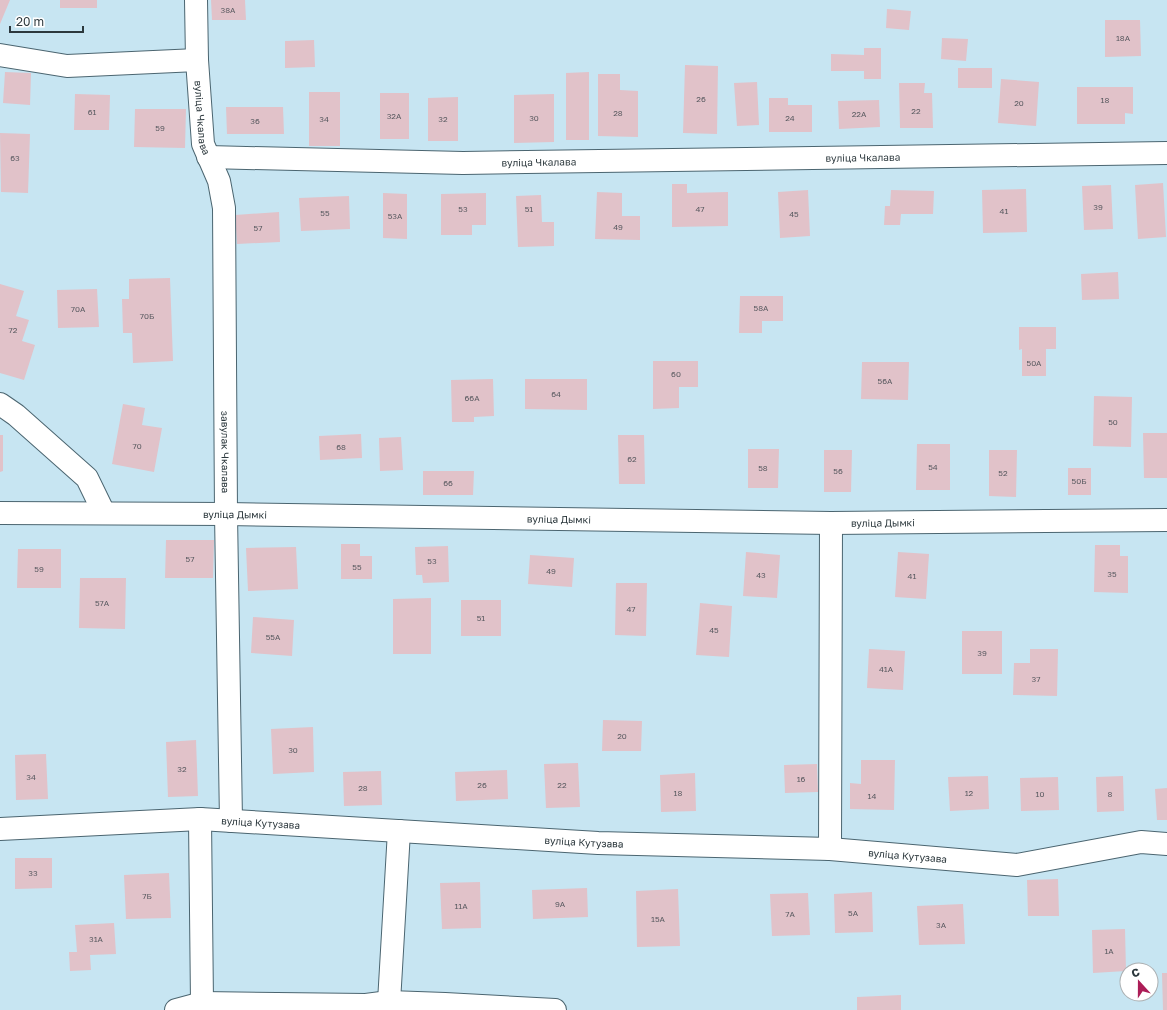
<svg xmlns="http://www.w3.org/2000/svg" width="1167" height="1010" font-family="'Golos Text',sans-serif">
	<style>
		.building { fill: #e1c2c9 }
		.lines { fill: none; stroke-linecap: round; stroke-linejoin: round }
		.minor-casing { stroke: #4b6570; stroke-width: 24 }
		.major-casing { stroke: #4b6570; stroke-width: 24 }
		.minor { stroke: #fff; stroke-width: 22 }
		.major { stroke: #fff; stroke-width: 22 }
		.labels { text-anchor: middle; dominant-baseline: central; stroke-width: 3; stroke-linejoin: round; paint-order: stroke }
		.number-label { font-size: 8px; fill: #595a60 }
		.street-label { font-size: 10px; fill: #2c383d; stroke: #fff }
	</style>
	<rect width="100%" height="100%" fill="#c7e5f2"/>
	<!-- building -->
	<g class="building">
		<polygon points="0,0 10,0 0,24"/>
		<rect x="60" y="0" width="37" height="8"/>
		<polygon points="211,0 245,0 246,20 212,20"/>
		<polygon points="887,9 911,11 909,30 886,28"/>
		<polygon points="1105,20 1140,20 1141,56 1105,57"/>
		<polygon points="942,38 968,39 966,61 941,59"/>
		<polygon points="314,40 315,67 285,68 285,41"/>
		<polygon points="864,48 881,48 881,79 864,79 864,71 831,71 831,54 864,55"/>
		<polygon points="685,65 718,66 717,134 683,133"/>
		<rect x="958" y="68" width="34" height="20"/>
		<polygon points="5,72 31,73 30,105 3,103"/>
		<polygon points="589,72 589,140 566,140 566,73"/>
		<polygon points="598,74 620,74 620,90 638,91 638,137 598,136"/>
		<polygon points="1001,79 1039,82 1036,126 998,123"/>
		<polygon points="757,82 759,125 737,126 734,83"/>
		<polygon points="899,83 925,83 924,93 932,93 933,128 900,128"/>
		<polygon points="1077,87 1133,87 1133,114 1125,113 1125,124 1077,124"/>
		<rect x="309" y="92" width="31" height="54"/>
		<rect x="380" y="93" width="29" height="46"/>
		<polygon points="75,94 110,95 109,130 74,130"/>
		<polygon points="554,94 554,142 514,143 514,95"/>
		<polygon points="458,97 458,141 428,141 428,98"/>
		<polygon points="769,98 788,98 788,105 812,105 812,132 769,132"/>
		<polygon points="879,100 880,127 839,129 838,101"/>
		<polygon points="226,107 283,107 284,134 227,134"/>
		<polygon points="135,109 186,109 185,148 134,147"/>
		<polygon points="0,133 30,134 28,193 1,192"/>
		<polygon points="1163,183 1166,237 1138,239 1135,185"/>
		<polygon points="672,184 687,184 687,193 728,192 728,226 672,227"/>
		<polygon points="1111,185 1113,229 1084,230 1082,186"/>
		<polygon points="1026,189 1027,232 983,233 982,190"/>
		<polygon points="808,190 810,236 780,238 778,192"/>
		<polygon points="891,190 934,191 933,214 901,214 900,225 884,225 885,206 890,206"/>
		<polygon points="597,192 622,193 622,216 640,216 640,240 595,239"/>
		<polygon points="383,193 407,194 407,239 383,238"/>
		<polygon points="486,193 486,225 472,225 472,235 441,235 441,194"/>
		<polygon points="541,195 542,222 554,222 554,246 518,247 516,196"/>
		<polygon points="349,196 350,229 301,231 299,198"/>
		<polygon points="279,212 280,242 237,244 235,215"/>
		<polygon points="1118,272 1119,299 1082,300 1081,274"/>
		<polygon points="170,278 173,361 133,363 132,333 123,333 122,299 129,299 129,279"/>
		<polygon points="0,284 24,291 16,316 29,320 22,341 35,345 24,380 0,373"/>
		<polygon points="97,289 99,327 58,328 57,290"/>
		<polygon points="740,296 783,296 783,321 762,321 762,333 739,333"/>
		<polygon points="1019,327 1056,327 1056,349 1046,349 1046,376 1022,376 1022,349 1019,350"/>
		<polygon points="653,361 698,361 698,387 679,387 679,408 653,409"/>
		<polygon points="862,362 909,362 908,400 861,399"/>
		<polygon points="493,379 494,416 474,417 474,422 452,422 451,380"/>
		<polygon points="525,379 587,379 587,410 525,409"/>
		<polygon points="1094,396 1132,397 1131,447 1093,446"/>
		<polygon points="123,404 145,408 142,425 162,428 154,472 112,464"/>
		<polygon points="1143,433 1167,433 1167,478 1144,478"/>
		<polygon points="361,434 362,458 320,460 319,436"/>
		<polygon points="0,435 3,435 3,471 0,472"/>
		<polygon points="618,435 644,435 645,484 619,484"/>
		<polygon points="401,437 403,470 380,471 379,438"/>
		<polygon points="917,444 950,444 950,490 916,490"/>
		<polygon points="748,449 779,449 778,488 748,488"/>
		<polygon points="824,450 852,450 851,492 824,492"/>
		<polygon points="989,450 1017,450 1016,497 989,496"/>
		<rect x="1068" y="468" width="23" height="27"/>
		<polygon points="423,471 474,471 473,495 423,495"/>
		<polygon points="166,540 214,540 213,578 165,578"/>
		<polygon points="341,544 360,544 360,556 372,556 372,579 341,579"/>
		<polygon points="1095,545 1120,545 1120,556 1128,556 1128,593 1094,592"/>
		<polygon points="448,546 449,582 423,583 422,575 416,575 415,547"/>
		<polygon points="296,547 298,589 248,591 246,548"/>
		<polygon points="18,549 61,549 61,588 17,588"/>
		<polygon points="746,552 780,555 777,598 743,596"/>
		<polygon points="898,552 929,554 926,599 895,597"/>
		<polygon points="530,555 574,558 572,587 528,584"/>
		<polygon points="80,578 126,578 125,629 79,628"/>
		<polygon points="616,583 647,583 646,636 615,635"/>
		<polygon points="431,598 431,654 393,654 393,599"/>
		<rect x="461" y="600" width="40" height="36"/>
		<polygon points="700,603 732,606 729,657 696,655"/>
		<polygon points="253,617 294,620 292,656 251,653"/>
		<rect x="962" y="631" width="40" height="43"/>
		<polygon points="869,649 905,651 903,690 867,688"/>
		<polygon points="1030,649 1058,649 1057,696 1013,695 1014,663 1030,663"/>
		<polygon points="603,720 642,721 641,751 602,751"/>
		<polygon points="313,727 314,772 273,774 271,729"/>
		<polygon points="196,740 198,796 168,797 166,742"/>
		<polygon points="46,754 48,799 16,800 15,755"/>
		<polygon points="861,760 895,760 894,810 850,809 850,783 861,784"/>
		<polygon points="578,763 580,807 546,808 544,764"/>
		<polygon points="817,764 818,792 785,793 784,765"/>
		<polygon points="507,770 508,799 456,801 455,772"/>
		<polygon points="381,771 382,805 344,806 343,772"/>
		<polygon points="695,773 696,811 661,812 660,775"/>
		<polygon points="988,776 989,809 950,811 948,777"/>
		<polygon points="1123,776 1124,811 1097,812 1096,777"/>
		<polygon points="1058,777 1059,810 1021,811 1020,778"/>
		<polygon points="1167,788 1167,820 1157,820 1155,789"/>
		<polygon points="15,858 52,858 52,888 15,889"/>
		<polygon points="169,873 171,918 126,919 124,875"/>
		<polygon points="1058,879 1059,916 1028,916 1027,880"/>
		<polygon points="480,882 481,928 442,929 440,883"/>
		<polygon points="587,888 588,917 533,919 532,890"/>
		<polygon points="678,889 680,946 637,947 636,891"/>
		<polygon points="872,892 873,932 835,933 834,894"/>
		<polygon points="808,893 810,935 772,936 770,894"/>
		<polygon points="963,904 965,944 919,945 917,906"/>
		<polygon points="114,923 116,954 90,955 91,970 70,971 69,952 77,952 75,925"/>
		<polygon points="1125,929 1126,971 1093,973 1092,930"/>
		<polygon points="1162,973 1167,973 1167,1010 1163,1010"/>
		<polygon points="901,995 901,1010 857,1010 857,997"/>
	</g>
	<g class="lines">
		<!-- minor casing -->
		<g class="minor-casing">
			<g id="minor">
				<path id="s1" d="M 196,0 L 197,60 L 203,144 L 219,181 L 224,208 L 226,514 L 231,821"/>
				<polyline points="0,55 67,66 197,60"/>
				<path id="s2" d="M 208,157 L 463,163 L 1167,153"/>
				<polyline points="0,404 16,415 87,478 104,513"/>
				<polyline points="200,819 202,1003"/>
				<path id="s3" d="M 0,829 L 200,819 L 598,843 L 830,849 L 1017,865 L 1141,842 L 1167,844"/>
				<polyline points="830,849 831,523"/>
				<polyline points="389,1002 399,831"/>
				<polyline points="176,1010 202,1003 366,1005 389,1002 445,1004 555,1010"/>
			</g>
		</g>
		<!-- major casing -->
		<g class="major-casing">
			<g id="major">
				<path id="s4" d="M 0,513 L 226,514 L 831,523 L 1167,520"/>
			</g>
		</g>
		<!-- minor -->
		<use href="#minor" class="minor"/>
		<!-- major -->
		<use href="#major" class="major"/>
	</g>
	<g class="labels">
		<!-- number labels -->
		<g class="number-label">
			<text x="228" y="10">38А</text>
			<text x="1123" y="38">18А</text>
			<text x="701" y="99">26</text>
			<text x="1105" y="100">18</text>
			<text x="1019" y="103">20</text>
			<text x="916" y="111">22</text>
			<text x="92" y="112">61</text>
			<text x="618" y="113">28</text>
			<text x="859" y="114">22А</text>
			<text x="394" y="116">32А</text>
			<text x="534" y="118">30</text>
			<text x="790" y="118">24</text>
			<text x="324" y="119">34</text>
			<text x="443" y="119">32</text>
			<text x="255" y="121">36</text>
			<text x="160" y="128">59</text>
			<text x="15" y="158">63</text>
			<text x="1098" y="207">39</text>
			<text x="463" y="209">53</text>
			<text x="529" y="209">51</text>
			<text x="700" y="209">47</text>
			<text x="1004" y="211">41</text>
			<text x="325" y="213">55</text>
			<text x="794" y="214">45</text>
			<text x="395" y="216">53А</text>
			<text x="618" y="227">49</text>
			<text x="258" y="228">57</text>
			<text x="761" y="308">58А</text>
			<text x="78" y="309">70А</text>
			<text x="147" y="316">70Б</text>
			<text x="13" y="330">72</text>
			<text x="1034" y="363">50А</text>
			<text x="676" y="374">60</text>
			<text x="885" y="381">56А</text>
			<text x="556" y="394">64</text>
			<text x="472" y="398">66А</text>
			<text x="1113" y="422">50</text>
			<text x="137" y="446">70</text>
			<text x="341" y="447">68</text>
			<text x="632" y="459">62</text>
			<text x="933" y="467">54</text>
			<text x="763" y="468">58</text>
			<text x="838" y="471">56</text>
			<text x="1003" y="473">52</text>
			<text x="1079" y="481">50Б</text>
			<text x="448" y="483">66</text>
			<text x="190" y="559">57</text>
			<text x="432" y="561">53</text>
			<text x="357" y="567">55</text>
			<text x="39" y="569">59</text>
			<text x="551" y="571">49</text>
			<text x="1112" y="574">35</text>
			<text x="761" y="575">43</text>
			<text x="912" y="576">41</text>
			<text x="102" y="603">57А</text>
			<text x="631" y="609">47</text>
			<text x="481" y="618">51</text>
			<text x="714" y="630">45</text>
			<text x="273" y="637">55А</text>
			<text x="982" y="653">39</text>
			<text x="886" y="669">41А</text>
			<text x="1036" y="679">37</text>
			<text x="622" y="736">20</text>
			<text x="293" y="750">30</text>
			<text x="182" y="769">32</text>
			<text x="31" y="777">34</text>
			<text x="801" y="779">16</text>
			<text x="482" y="785">26</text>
			<text x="562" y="785">22</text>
			<text x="363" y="788">28</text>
			<text x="678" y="793">18</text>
			<text x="969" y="793">12</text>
			<text x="1040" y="794">10</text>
			<text x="1110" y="794">8</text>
			<text x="872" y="796">14</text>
			<text x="33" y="873">33</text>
			<text x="147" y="896">7Б</text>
			<text x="560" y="904">9А</text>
			<text x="461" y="906">11А</text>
			<text x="853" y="913">5А</text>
			<text x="790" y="914">7А</text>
			<text x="658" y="919">15А</text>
			<text x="941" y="925">3А</text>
			<text x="96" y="939">31А</text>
			<text x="1109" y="951">1А</text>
		</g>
		<!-- street labels -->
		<g class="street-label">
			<text stroke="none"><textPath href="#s1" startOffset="118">вуліца Чкалава</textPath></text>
			<text stroke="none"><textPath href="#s2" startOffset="655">вуліца Чкалава</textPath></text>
			<text stroke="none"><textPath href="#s2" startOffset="331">вуліца Чкалава</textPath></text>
			<text stroke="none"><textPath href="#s1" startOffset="456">завулак Чкалава</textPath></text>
			<text stroke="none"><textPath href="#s4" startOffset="235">вуліца Дымкі</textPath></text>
			<text stroke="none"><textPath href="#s4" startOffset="559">вуліца Дымкі</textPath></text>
			<text stroke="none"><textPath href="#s4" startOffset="883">вуліца Дымкі</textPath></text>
			<text stroke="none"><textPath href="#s3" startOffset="261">вуліца Кутузава</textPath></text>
			<text stroke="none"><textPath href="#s3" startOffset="585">вуліца Кутузава</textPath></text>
			<text stroke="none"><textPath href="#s3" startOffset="909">вуліца Кутузава</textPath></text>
		</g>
	</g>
	<!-- north arrow -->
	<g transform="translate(1139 982) rotate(339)"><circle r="19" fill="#ffffff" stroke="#abafb1"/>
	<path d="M0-3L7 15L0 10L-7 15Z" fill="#ac1d57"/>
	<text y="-6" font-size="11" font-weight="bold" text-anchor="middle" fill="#2c383d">С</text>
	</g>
	<!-- scale -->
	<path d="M10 26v6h73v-6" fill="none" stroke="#2c383d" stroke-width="2"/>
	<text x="16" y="26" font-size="12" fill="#2c383d" stroke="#ffffff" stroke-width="3" paint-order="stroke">20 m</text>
</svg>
